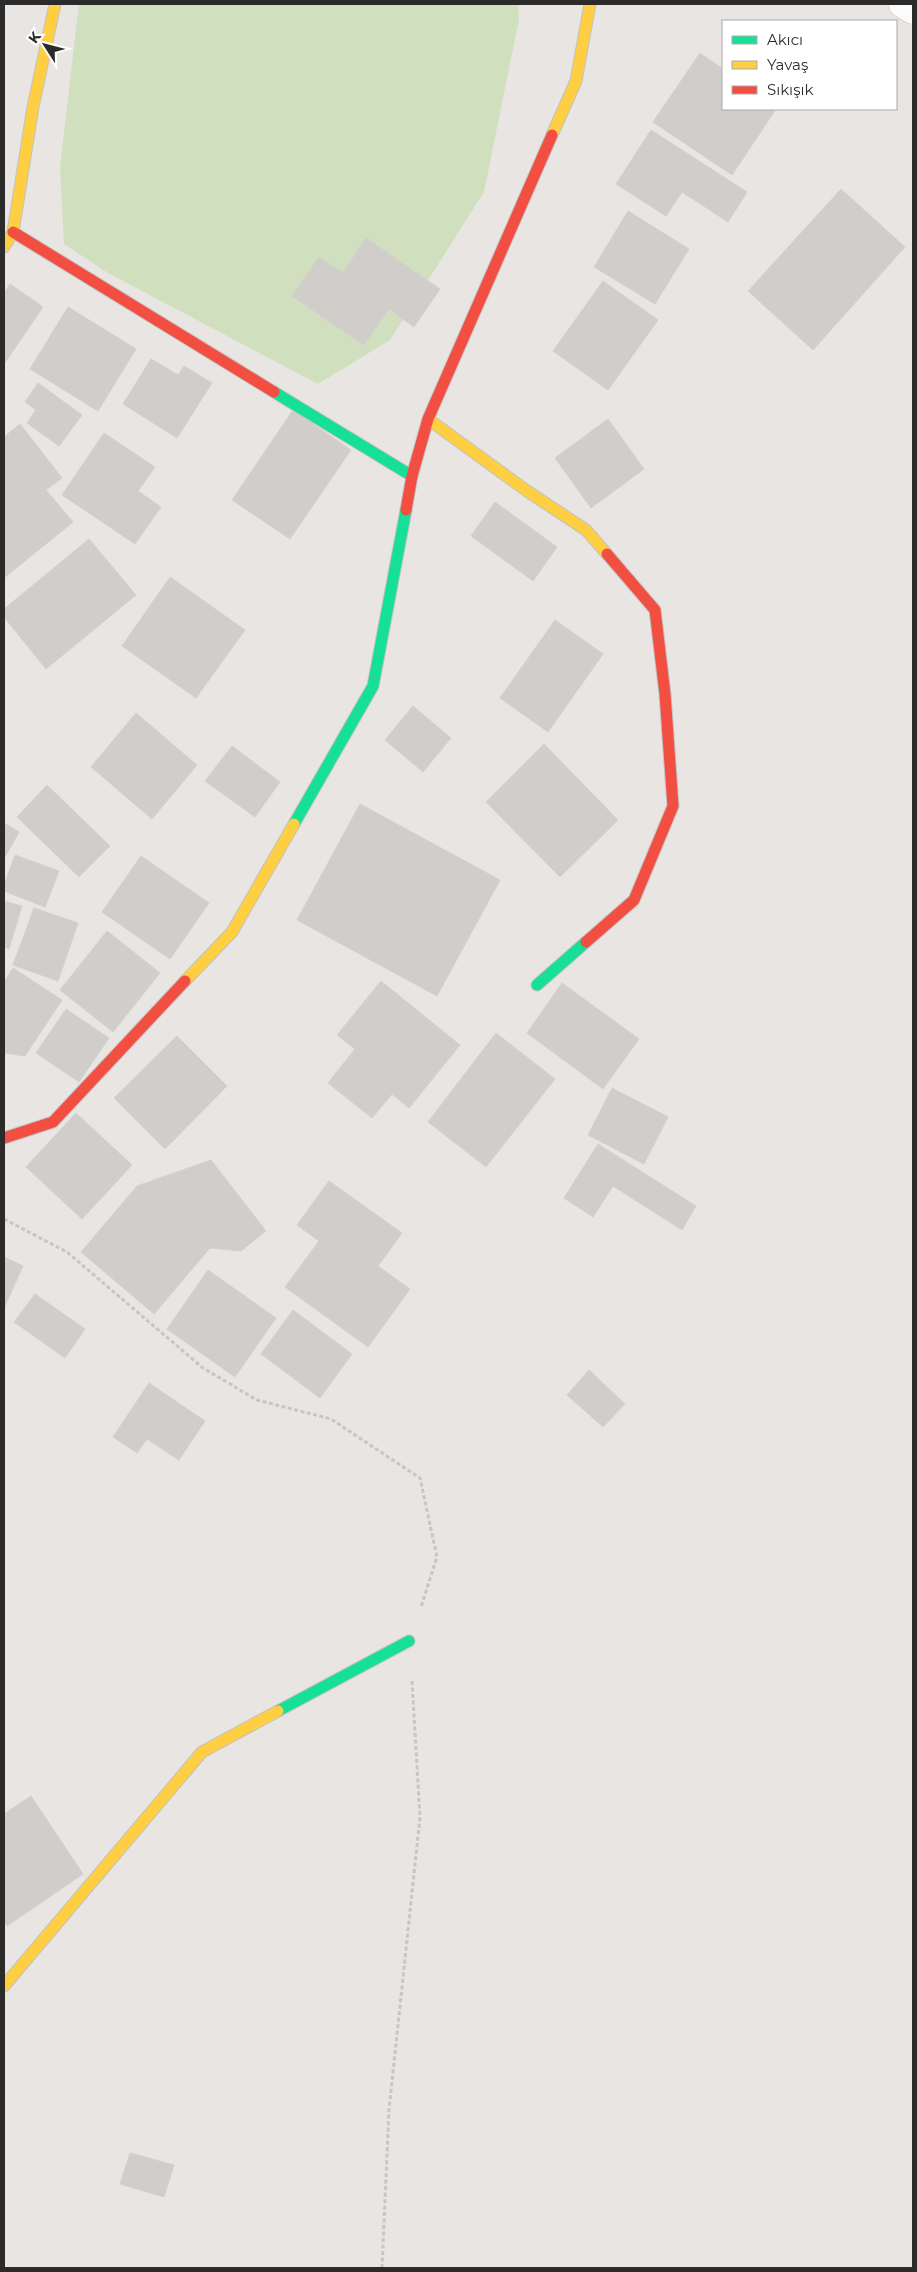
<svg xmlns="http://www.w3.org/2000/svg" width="917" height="2272" font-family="Montserrat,sans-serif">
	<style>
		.green { fill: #d0e0bf }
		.building { fill: #d0cdcb; stroke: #d3d1ce }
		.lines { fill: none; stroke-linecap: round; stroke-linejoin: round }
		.street-casing { stroke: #c3c2c2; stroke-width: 29 }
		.fast-casing { stroke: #c3c2c2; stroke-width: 13 }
		.slow-casing { stroke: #c3c2c2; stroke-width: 13 }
		.jam-casing { stroke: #c3c2c2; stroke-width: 13 }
		.path { stroke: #c6c6c6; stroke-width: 3; stroke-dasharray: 4 2.5; stroke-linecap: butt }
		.street { stroke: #fcfbfb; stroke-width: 28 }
		.fast { stroke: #16e098; stroke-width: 11 }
		.slow { stroke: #ffcf43; stroke-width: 11 }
		.jam { stroke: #f24e42; stroke-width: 11 }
	</style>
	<rect width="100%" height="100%" fill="#e8e5e2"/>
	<!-- green -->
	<polygon class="green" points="79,4 518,4 519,19 484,192 390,340 318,384 108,273 64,244 60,167"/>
	<!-- building -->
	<g class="building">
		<polygon points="700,53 723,69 723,109 776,109 732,175 653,122"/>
		<polygon points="651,130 747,192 728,222 682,192 666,216 616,184"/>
		<polygon points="841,189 905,247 813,350 748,291"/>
		<polygon points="628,211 689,249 655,304 594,267"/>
		<polygon points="366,238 440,289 414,327 389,309 364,345 292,296 319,257 343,273"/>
		<polygon points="603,281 658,320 608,390 553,351"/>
		<polygon points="10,284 43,307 4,364 4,293"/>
		<polygon points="68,307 136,349 98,411 30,369"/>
		<polygon points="151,359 178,375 184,366 212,383 177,438 123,404"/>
		<polygon points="38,383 82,415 59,446 27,423 36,410 25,402"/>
		<polygon points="293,410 351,450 290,539 232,500"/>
		<polygon points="608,419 644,469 591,508 555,458"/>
		<polygon points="20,424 62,478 46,490 73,522 4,578 4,437"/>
		<polygon points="104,433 155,467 138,491 161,507 135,544 62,495"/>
		<polygon points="495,502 557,547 533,581 471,536"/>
		<polygon points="89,539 136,595 46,669 4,617 4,609"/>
		<polygon points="170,577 245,630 196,698 122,646"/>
		<polygon points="555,620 603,654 548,732 500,698"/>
		<polygon points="413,706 451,738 423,772 385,740"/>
		<polygon points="136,713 197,765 152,819 91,767"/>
		<polygon points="544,744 618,820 560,877 486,802"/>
		<polygon points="232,746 280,782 255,817 205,781"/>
		<polygon points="47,785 110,846 79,877 17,817"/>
		<polygon points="360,804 500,880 437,996 297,920"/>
		<polygon points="4,823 19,832 4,859"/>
		<polygon points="15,855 59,871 45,907 4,891 4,885"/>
		<polygon points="141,856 209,903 170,959 102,912"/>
		<polygon points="4,901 22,906 9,949 4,947"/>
		<polygon points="34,908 78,923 58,981 13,965"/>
		<polygon points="107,931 160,973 113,1032 60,990"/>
		<polygon points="13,968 62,1000 25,1056 4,1053 4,982"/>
		<polygon points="381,981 460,1045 409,1108 392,1094 372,1118 328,1083 355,1049 337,1035"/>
		<polygon points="562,983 639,1039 603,1089 527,1033"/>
		<polygon points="66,1009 109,1038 79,1082 36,1053"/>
		<polygon points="496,1033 555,1079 486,1167 428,1122"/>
		<polygon points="177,1036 227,1086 165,1149 114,1098"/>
		<polygon points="612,1088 668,1117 644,1164 588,1135"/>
		<polygon points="76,1113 132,1165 82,1219 26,1167"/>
		<polygon points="598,1144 696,1206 682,1230 613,1186 593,1217 564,1198"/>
		<polygon points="211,1160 266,1231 241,1251 210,1248 154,1314 81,1252 137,1186"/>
		<polygon points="329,1181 402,1233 378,1266 410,1289 368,1347 285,1287 319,1241 297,1225"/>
		<polygon points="4,1257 23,1266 4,1308"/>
		<polygon points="208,1270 276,1318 235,1377 167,1329"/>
		<polygon points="35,1294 85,1329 65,1358 14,1322"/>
		<polygon points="293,1310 352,1354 320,1398 261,1354"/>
		<polygon points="589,1370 625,1404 603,1427 567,1395"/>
		<polygon points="149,1383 205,1421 179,1460 147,1439 137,1453 113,1437"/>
		<polygon points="31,1796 83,1874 7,1926 4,1921 4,1814"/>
		<polygon points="130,2153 174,2165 164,2197 120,2184"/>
	</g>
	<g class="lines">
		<!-- street casing -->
		<g class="street-casing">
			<polyline id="street" points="903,4 913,10"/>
		</g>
		<!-- fast casing -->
		<g class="fast-casing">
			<g id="fast">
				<polyline points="274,392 412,476"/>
				<polyline points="294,824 373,686 406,510"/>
				<polyline points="537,985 586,942"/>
				<polyline points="278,1711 409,1641"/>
			</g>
		</g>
		<!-- slow casing -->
		<g class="slow-casing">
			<g id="slow">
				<polyline points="552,135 576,81 590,4"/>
				<polyline points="4,247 13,232 33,107 55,4"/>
				<polyline points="428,419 527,491 586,530 607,554"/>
				<polyline points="185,981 232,932 294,824"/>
				<polyline points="4,1986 202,1752 278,1711"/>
			</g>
		</g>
		<!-- jam casing -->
		<g class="jam-casing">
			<g id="jam">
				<polyline points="13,232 274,392"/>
				<polyline points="406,510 412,476 428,419 552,135"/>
				<polyline points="586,942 634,900 673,806 665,694 655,610 607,554"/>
				<polyline points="4,1138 53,1122 185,981"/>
			</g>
		</g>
		<!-- path -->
		<g class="path">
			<polyline points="4,1219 67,1252 203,1368 257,1400 331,1419 420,1478 437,1557 421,1607"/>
			<polyline points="382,2268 389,2110 420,1817 412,1681"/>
		</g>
		<!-- street -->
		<use href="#street" class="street"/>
		<!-- fast -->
		<use href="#fast" class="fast"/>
		<!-- slow -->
		<use href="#slow" class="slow"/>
		<!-- jam -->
		<use href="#jam" class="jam"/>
	</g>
	<!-- border -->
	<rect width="917" height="2272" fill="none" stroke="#2b2b2b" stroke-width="10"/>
	<!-- legend -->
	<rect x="722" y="20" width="175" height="90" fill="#ffffff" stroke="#aaaaaa"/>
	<rect x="732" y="36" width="25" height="8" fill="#16e098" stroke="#aaaaaa"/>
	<text x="767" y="45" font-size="15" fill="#2b2b2b">Akıcı</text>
	<rect x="732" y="61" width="25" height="8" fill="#ffcf43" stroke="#aaaaaa"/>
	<text x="767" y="70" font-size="15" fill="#2b2b2b">Yavaş</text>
	<rect x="732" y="86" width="25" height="8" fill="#f24e42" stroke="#aaaaaa"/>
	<text x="767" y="95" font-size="15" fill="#2b2b2b">Sıkışık</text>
	<!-- north arrow -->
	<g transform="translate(45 45) rotate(306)" stroke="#ffffff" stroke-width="4" paint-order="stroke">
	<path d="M0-4L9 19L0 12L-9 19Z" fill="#2b2b2b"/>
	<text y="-8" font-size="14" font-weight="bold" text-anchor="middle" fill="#2b2b2b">K</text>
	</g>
</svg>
